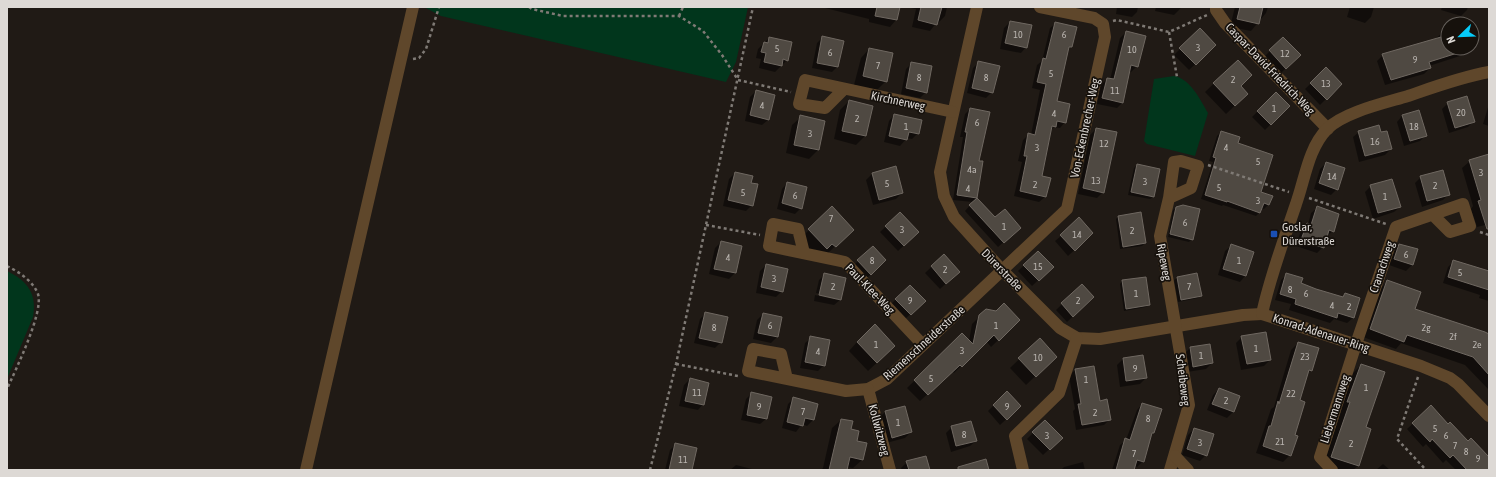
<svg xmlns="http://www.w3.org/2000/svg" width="1496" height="477" font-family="'Asap Condensed',sans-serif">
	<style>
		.green { fill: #01361c }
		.shadow { fill: #0007 }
		.building { fill: #4f4942; stroke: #6f6861 }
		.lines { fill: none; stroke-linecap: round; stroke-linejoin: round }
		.path { stroke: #7f7a75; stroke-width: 2.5; stroke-dasharray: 3 3; stroke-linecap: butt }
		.minor { stroke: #5f472b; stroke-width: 12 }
		.transit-dot { fill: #1a4fb4; stroke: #16110c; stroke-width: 1.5 }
		.labels { text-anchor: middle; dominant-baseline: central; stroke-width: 3.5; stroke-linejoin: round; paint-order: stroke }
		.number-label { font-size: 10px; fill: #bab5b0 }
		.street-label { font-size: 12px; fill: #ddd9d5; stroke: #16110c }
		.poi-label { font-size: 12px; fill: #ddd9d5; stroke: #16110c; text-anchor: start }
	</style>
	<rect width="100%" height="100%" fill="#201a15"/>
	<!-- green -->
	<g class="green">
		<polygon points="424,7 748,7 736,62 726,82 441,16"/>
		<path d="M 1174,76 C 1190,78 1201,101 1208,113 L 1195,156 L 1147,144 L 1144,141 L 1154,79 Z"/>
		<path d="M 7,271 C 28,281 37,294 33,317 L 7,379 Z"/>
	</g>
	<!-- shadow -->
	<g class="shadow">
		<polygon points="825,7 899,7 896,20 890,27 869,22 869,19 825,8"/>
		<polygon points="906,7 947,7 945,16 938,23 937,22 930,31 912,27 916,9"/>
		<polygon points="1117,7 1138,7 1137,12 1132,17 1116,14"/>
		<polygon points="1156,7 1181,7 1180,9 1174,15 1155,11"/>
		<polygon points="1235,7 1268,7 1266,13 1251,31 1230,27"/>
		<polygon points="1350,7 1374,7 1371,17 1365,23 1347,17"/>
		<polygon points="1442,7 1468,7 1467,10 1461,16 1441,10"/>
		<polygon points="1010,22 1026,47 1021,53 1000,49 1004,28"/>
		<polygon points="1056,23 1071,47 1067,50 1055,102 1065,122 1060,128 1054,127 1050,131 1041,177 1045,197 1039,202 1014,196 1022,162 1018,161 1023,140 1028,135 1031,135 1040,90 1032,88 1037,65 1042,61 1050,28"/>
		<polygon points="1200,29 1215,45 1189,70 1174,55"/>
		<polygon points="1448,31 1448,48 1465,48 1466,50 1460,56 1429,66 1430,68 1424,74 1385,85 1377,61 1383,55 1435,39 1441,34"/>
		<polygon points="1126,32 1137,66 1131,72 1129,71 1122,103 1117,108 1097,104 1101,85 1107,79 1110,80 1120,38"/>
		<polygon points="823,37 837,67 832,72 812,68 817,43"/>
		<polygon points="769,38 787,60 775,72 759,68 761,59 756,58 758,49"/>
		<polygon points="1283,38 1299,55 1280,74 1264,57"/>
		<polygon points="869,49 886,81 877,90 854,85 861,58"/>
		<polygon points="1237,61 1240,86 1247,94 1226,114 1205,92"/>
		<polygon points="979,62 992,92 986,98 967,93 973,68"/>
		<polygon points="912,63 926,92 920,98 901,94 906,69"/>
		<polygon points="1326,69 1341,84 1320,105 1305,89"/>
		<polygon points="756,91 768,120 762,125 745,121 750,97"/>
		<polygon points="1276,93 1289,106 1265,130 1252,117"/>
		<polygon points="849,101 872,106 865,136 856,145 834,139 840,110"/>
		<polygon points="1448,103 1474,121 1468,127 1449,133 1442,109"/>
		<polygon points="1489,104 1489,126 1483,124"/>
		<polygon points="970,109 978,162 982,162 976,198 995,218 1015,232 998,247 965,211 973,202 953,200 963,137 960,137 965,114"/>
		<polygon points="1418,111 1426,135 1420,141 1404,146 1397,122 1402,116"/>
		<polygon points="894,115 918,133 912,139 907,138 900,146 884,142 889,121"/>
		<polygon points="801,117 818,150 809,159 786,153 792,125"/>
		<polygon points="1096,129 1103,192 1097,198 1078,194 1090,135"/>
		<polygon points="1221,132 1237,144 1260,192 1271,197 1268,205 1264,209 1261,208 1260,212 1256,216 1223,205 1222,206 1201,199 1213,162 1209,161 1217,136"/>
		<polygon points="1359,132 1380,134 1391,149 1385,155 1359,162 1353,137"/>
		<polygon points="1489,155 1489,224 1477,227 1471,209 1473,206 1462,168 1470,161"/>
		<polygon points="1326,163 1337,189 1331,195 1314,189 1320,169"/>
		<polygon points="1137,165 1153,197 1150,199 1128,195 1134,168"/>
		<polygon points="895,168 902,193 896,199 873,205 866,180 872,174"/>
		<polygon points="735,173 750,184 752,205 746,211 723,206 729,179"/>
		<polygon points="1421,177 1449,194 1443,200 1422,207 1415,183"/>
		<polygon points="787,183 801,208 795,214 777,209 782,189"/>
		<polygon points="1371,186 1400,207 1394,212 1373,219 1365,192"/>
		<polygon points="831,208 852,230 826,255 818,257 800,239"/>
		<polygon points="1176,208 1192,239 1189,242 1168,237 1173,210"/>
		<polygon points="1317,208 1333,231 1326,237 1323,247 1317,253 1296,246 1301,230 1308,225 1311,213"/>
		<polygon points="900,213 912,238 898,251 880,232"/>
		<polygon points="1118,217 1145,243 1142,246 1120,249 1116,219"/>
		<polygon points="1061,236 1086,239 1068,256 1055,241"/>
		<polygon points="721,242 741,247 735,273 729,279 709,274 715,248"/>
		<polygon points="1399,245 1412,265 1406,271 1389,265 1394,251"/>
		<polygon points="1231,246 1253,252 1245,276 1240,282 1218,275 1225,251"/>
		<polygon points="873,247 885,260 865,280 852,267"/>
		<polygon points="1038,252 1052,267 1032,286 1018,271"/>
		<polygon points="944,255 953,277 940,289 925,273"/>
		<polygon points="1454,261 1487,271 1489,265 1489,301 1479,298 1480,295 1443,283 1448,267"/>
		<polygon points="766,265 782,291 776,297 756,293 760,271"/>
		<polygon points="825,274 840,300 834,305 814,301 815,295 837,300 837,298 816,293 819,280"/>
		<polygon points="1197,274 1201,295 1198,298 1178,302 1174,280 1177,278"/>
		<polygon points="1287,274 1300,284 1342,298 1345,294 1353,318 1347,323 1334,319 1330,323 1289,310 1291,304 1275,300 1281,280"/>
		<polygon points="1122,281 1149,305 1146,307 1124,311 1120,284"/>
		<polygon points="1387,282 1414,309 1489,336 1489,390 1465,365 1401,343 1396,349 1363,337 1380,289"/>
		<polygon points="910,286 924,301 904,320 890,305"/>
		<polygon points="1081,286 1087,303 1067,322 1056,310"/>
		<polygon points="706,313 721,342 715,348 694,343 700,319"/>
		<polygon points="763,314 781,318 777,337 771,343 753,339 757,320"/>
		<polygon points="980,316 1019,320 991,347 986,341 954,373 952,371 920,401 907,388 962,334 969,341 972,324"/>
		<polygon points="1242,337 1270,360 1264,366 1241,370 1236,343"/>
		<polygon points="811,338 824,365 818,371 800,368 805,343"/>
		<polygon points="1040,339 1047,365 1026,385 1010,368"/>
		<polygon points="857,342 885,355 868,371 849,351"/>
		<polygon points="1298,343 1311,370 1306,375 1299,401 1290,455 1283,462 1256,453 1271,409 1274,407 1291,350"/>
		<polygon points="1190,348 1212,363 1206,369 1187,372 1184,354"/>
		<polygon points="1142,356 1146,378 1140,384 1120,387 1117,365 1123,359"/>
		<polygon points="1361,365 1365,427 1358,466 1353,470 1336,470 1323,466 1341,411 1339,410 1352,374"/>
		<polygon points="1093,367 1100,402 1110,419 1104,425 1076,430 1073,411 1075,409 1069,376 1075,370"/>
		<polygon points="690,379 703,404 698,410 679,406 684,385"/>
		<polygon points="1219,389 1239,396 1233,412 1227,418 1207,410 1213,395"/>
		<polygon points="751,394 766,419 760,424 741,420 746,399"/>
		<polygon points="793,399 813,420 807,426 802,424 796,432 782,428 788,404"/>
		<polygon points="1142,404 1153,433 1150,436 1143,461 1137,467 1134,466 1133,470 1112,470 1120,445 1126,440 1137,410"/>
		<polygon points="994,405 1014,412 1000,425 988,411"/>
		<polygon points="904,407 911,432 905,438 886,443 879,418 885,412"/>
		<polygon points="1431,407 1448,426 1489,464 1489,470 1456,470 1446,460 1443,463 1426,444 1423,447 1407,429"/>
		<polygon points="841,420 850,430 855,441 862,460 853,468 847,467 846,470 821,470 823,468 832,428"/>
		<polygon points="1045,421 1061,438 1043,455 1027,439"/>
		<polygon points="952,427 976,441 970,446 951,452 946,433"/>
		<polygon points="1194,429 1206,455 1200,461 1182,455 1188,435"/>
		<polygon points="676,444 691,470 665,470 670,450"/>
		<polygon points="907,462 929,470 902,470 901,468"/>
		<polygon points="1083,462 1085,470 1061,470 1064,467"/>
		<polygon points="1383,464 1390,470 1376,470"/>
		<polygon points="736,465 756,470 730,470"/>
	</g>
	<!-- building -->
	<g class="building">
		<polygon points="877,7 900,7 897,20 875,16"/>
		<polygon points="921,7 942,7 937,25 918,20"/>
		<polygon points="1240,7 1263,7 1259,24 1237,19"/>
		<polygon points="1010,21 1032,25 1027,48 1005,43"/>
		<polygon points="1055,22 1077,27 1072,47 1069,47 1057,101 1070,104 1066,123 1057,121 1056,127 1052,126 1042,176 1051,178 1046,197 1020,191 1027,156 1024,156 1028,133 1035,135 1046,84 1037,82 1043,58 1046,59"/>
		<polygon points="1200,28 1216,45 1196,65 1179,48"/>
		<polygon points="1126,31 1146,36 1138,67 1131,65 1123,103 1102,98 1107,78 1114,79"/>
		<polygon points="1448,35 1448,48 1467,48 1467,50 1429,62 1431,68 1391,80 1382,54"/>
		<polygon points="822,36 844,41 838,67 817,63"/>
		<polygon points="769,37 792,42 788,61 783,59 782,66 764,62 766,53 761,52 764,42 768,43"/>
		<polygon points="1283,37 1301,55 1286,69 1269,50"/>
		<polygon points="869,48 893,53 887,82 863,76"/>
		<polygon points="1238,60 1252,75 1241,86 1248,94 1235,106 1213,83"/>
		<polygon points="978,61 1000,66 993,93 972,88"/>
		<polygon points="911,62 932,66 927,93 906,88"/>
		<polygon points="1326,67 1342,84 1327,100 1310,83"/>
		<polygon points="756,90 775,95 769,120 750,115"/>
		<polygon points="1276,92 1290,106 1271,125 1257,111"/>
		<polygon points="1467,96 1475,122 1455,128 1447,102"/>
		<polygon points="849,100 873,106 866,136 842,131"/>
		<polygon points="970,108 990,112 979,161 983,161 977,198 957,195 967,132 965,132"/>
		<polygon points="1419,110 1427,136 1410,141 1402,115"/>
		<polygon points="894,114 922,120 919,134 909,132 907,140 889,136"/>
		<polygon points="800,115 825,121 819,150 794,145"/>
		<polygon points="1379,125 1381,132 1387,131 1392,149 1365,156 1358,131"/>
		<polygon points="1096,128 1117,132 1104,193 1083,188"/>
		<polygon points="1221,131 1240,137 1238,143 1273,155 1261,192 1273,196 1269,205 1264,203 1260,213 1227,201 1227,202 1205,195 1216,158 1213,157"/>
		<polygon points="1489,154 1489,229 1487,229 1478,201 1481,200 1469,160"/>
		<polygon points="1326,162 1345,168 1338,190 1319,183"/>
		<polygon points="1137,164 1160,169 1154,197 1131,192"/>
		<polygon points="896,166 903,193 879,200 872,173"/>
		<polygon points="1443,170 1450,195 1427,201 1420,176"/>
		<polygon points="735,172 753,176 751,183 758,184 753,206 728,200"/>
		<polygon points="1392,179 1401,207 1378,213 1370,185"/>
		<polygon points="787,182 807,187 802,209 782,203"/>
		<polygon points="977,198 995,217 1005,209 1021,228 1004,243 969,205"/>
		<polygon points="1183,205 1200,209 1193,240 1170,234 1176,207"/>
		<polygon points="832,206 854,230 836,247 832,244 827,249 808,229"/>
		<polygon points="1317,206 1339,214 1334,232 1329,230 1324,248 1301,240 1307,223 1311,225"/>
		<polygon points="900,212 919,232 904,246 885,226"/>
		<polygon points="1141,212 1146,243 1123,247 1118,216"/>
		<polygon points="1079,217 1093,233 1075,251 1060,235"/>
		<polygon points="721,241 742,246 736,273 714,269"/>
		<polygon points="1231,244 1254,252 1246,276 1223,269"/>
		<polygon points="1399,244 1418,249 1413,265 1394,259"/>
		<polygon points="873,246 886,260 871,275 857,260"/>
		<polygon points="1038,251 1054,267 1039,281 1023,265"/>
		<polygon points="944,254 960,272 946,284 931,266"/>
		<polygon points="1453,260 1489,271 1489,290 1448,277"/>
		<polygon points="766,264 788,269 783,292 761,287"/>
		<polygon points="824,273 846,278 841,300 819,295"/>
		<polygon points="1197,273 1202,296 1181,300 1177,277"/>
		<polygon points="1286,273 1303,278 1301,283 1316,289 1343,297 1345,293 1360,298 1354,318 1338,313 1337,318 1295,304 1296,299 1280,294"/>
		<polygon points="1146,277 1150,305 1126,309 1122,280"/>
		<polygon points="1387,280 1421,292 1415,309 1485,332 1489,334 1489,375 1473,357 1407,335 1404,342 1370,329"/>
		<polygon points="1082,284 1094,297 1073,317 1061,303"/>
		<polygon points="910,285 926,301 911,315 895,299"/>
		<polygon points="1004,303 1020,320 999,341 994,335 962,367 960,365 928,395 914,380 962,333 973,344 979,315 986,309 996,311"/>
		<polygon points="705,312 728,317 722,343 699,338"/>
		<polygon points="763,313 782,317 778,337 758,333"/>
		<polygon points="875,324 895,346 877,363 857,342"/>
		<polygon points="1266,332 1271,360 1247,364 1241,336"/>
		<polygon points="810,336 830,340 825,366 805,362"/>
		<polygon points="1040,338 1057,357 1036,377 1018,358"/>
		<polygon points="1298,342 1319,348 1312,371 1309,370 1300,400 1305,402 1295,435 1298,436 1291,456 1263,446 1269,426 1271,426 1278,401 1279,404"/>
		<polygon points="1210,344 1213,363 1193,367 1190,347"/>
		<polygon points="1143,355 1147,378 1126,381 1123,358"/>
		<polygon points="1361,364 1385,372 1366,427 1371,429 1359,466 1331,457 1350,402 1347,402"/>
		<polygon points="1094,366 1100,401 1107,399 1111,420 1082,425 1078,404 1081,404 1075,369"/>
		<polygon points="690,378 709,383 704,405 685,401"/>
		<polygon points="1219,388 1240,396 1234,412 1212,404"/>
		<polygon points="1007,391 1021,406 1007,420 993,405"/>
		<polygon points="751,392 772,397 767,419 747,415"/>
		<polygon points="793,397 818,404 814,420 805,418 803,426 787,422"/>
		<polygon points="1142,403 1162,409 1154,433 1152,433 1144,462 1137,460 1134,470 1116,470 1125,438 1130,440"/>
		<polygon points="1431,405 1448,424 1450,422 1468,441 1471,438 1489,457 1489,470 1467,470 1453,455 1450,458 1432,439 1430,442 1412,423"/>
		<polygon points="905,406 912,432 892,438 885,411"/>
		<polygon points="841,419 853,421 851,429 859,431 857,441 867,443 863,460 850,457 847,470 829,470"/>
		<polygon points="1045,420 1063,438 1050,450 1032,432"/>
		<polygon points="971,421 977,441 956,446 951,426"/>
		<polygon points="1194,428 1214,434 1207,456 1187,449"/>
		<polygon points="675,443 697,448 692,470 669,470"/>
		<polygon points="926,456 930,470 909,470 906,461"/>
		<polygon points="986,459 989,470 958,470 958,467"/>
	</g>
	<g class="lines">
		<!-- path -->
		<g class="path">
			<polyline points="529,7 532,9 563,16 679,16 703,31 722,55 738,80 791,92"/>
			<polyline points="679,16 683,7"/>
			<polyline points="1113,21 1117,20 1169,32 1207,15"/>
			<polyline points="1169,32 1177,77"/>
			<polyline points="413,59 419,58 426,49 439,7"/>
			<polyline points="1208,165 1289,192"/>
			<polyline points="1309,198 1386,224"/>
			<polyline points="706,225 760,235"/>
			<polyline points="1480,232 1489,235"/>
			<path d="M 7,266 C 19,272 33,281 38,294 C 44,312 15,371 7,389"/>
			<polyline points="676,364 738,376"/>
			<polyline points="1418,377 1397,439 1426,470"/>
			<polyline points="650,470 676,364 753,7"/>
		</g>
		<!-- minor -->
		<g class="minor">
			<polyline points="977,7 940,172 944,196 954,217 1002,270 1060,328 1077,338 1100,339 1243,315 1262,314"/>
			<polyline points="1216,7 1216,10 1225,23 1328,129"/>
			<path d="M 1489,72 C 1461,77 1434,87 1408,96 C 1385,103 1344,112 1327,129 C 1308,149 1305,179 1296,204 C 1284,240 1270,276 1262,314 L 1421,366 L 1450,378 L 1458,384 L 1489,416"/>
			<polyline points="844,89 825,108 799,104 805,80 953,112"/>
			<polyline points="1169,198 1191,188 1198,166 1181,161 1174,162 1169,198 1160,236 1189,405 1170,470"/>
			<polyline points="804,253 798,229 773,224 769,246 845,262 923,345"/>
			<polyline points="787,379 781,354 753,349 748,371 846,391 868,389 887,379 1067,209 1105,37 1103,24 1094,18 1040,7"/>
			<polyline points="868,389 890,470"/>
			<polyline points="1175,456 1188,470"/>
			<polyline points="306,470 413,7"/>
			<polyline points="1023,470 1015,436 1059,393 1077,338"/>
			<polyline points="1332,470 1320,457 1356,344 1396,227 1463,204 1470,226 1450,232 1433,215"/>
		</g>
	</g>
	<!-- markers -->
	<rect class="transit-dot" x="1270" y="230" width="8" height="8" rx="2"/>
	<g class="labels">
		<!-- number labels -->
		<g class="number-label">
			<text x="1018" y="34">10</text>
			<text x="1064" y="34">6</text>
			<text x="1198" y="47">3</text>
			<text x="777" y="48">5</text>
			<text x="1132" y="49">10</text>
			<text x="830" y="52">6</text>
			<text x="1285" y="53">12</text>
			<text x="1415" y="59">9</text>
			<text x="878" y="65">7</text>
			<text x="1051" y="73">5</text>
			<text x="919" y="77">8</text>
			<text x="986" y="77">8</text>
			<text x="1233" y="79">2</text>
			<text x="1326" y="83">13</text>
			<text x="1115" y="90">11</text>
			<text x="762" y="105">4</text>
			<text x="1274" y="108">1</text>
			<text x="1461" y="112">20</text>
			<text x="1054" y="113">4</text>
			<text x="857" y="118">2</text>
			<text x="977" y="122">6</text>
			<text x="906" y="126">1</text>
			<text x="1414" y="126">18</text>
			<text x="810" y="133">3</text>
			<text x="1375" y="141">16</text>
			<text x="1104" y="143">12</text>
			<text x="1037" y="147">3</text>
			<text x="1226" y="147">4</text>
			<text x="1258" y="161">5</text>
			<text x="972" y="169">4a</text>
			<text x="1481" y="172">3</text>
			<text x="1332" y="176">14</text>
			<text x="1096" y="180">13</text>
			<text x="1145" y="181">3</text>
			<text x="887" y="183">5</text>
			<text x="1035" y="184">2</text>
			<text x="1435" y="185">2</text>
			<text x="1219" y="187">5</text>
			<text x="968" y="188">4</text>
			<text x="743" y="192">5</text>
			<text x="795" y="195">6</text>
			<text x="1385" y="196">1</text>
			<text x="1258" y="200">3</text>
			<text x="831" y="218">7</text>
			<text x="1185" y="222">6</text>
			<text x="1004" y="226">1</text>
			<text x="902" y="229">3</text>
			<text x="1132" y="230">2</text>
			<text x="1077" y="234">14</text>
			<text x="1406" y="254">6</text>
			<text x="728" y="257">4</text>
			<text x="872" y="260">8</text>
			<text x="1239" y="260">1</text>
			<text x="1038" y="266">15</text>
			<text x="945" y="269">2</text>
			<text x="1460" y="272">5</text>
			<text x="774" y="278">3</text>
			<text x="833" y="286">2</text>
			<text x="1189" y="286">7</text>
			<text x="1290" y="289">8</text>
			<text x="1136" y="293">1</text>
			<text x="1306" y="293">6</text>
			<text x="910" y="300">9</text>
			<text x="1078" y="300">2</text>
			<text x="1332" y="305">4</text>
			<text x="1349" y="306">2</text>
			<text x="770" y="325">6</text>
			<text x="996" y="325">1</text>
			<text x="714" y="327">8</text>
			<text x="1426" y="327">2g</text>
			<text x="1453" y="336">2f</text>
			<text x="876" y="344">1</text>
			<text x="1477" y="344">2e</text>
			<text x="1256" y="348">1</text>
			<text x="962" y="350">3</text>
			<text x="818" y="351">4</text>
			<text x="1201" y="355">1</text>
			<text x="1305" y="356">23</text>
			<text x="1038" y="357">10</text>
			<text x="1135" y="368">9</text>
			<text x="931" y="378">5</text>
			<text x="1086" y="379">1</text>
			<text x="1366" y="387">1</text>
			<text x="697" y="392">11</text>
			<text x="1291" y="393">22</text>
			<text x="1226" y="400">2</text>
			<text x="759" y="406">9</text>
			<text x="1007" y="406">9</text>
			<text x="803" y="411">7</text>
			<text x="1095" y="412">2</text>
			<text x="1148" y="418">8</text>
			<text x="898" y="422">1</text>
			<text x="1435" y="428">5</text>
			<text x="964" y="434">8</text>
			<text x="1047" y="435">3</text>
			<text x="1446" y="435">6</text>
			<text x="1280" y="441">21</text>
			<text x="1200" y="442">3</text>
			<text x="1351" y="443">2</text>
			<text x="1455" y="445">7</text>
			<text x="1466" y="451">8</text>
			<text x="1134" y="453">7</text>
			<text x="1478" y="458">9</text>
			<text x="683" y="459">11</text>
		</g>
		<!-- street labels -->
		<g class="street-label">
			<text transform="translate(1270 69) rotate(46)">Caspar-David-Friedrich-Weg</text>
			<text transform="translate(898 101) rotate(12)">Kirchnerweg</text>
			<text transform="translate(1085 128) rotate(-78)">Von-Eckenbrecher-Weg</text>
			<text transform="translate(1164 262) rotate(80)">Ripeweg</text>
			<text transform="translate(1382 267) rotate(-71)">Cranachweg</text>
			<text transform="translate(1002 270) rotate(46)">Dürerstraße</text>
			<text transform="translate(870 289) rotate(46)">Paul-Klee-Weg</text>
			<text transform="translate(1321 333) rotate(18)">Konrad-Adenauer-Ring</text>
			<text transform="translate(924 343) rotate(-42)">Riemenschneiderstraße</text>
			<text transform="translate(1183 380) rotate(83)">Scheibeweg</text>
			<text transform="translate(1335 409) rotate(-72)">Liebermannweg</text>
			<text transform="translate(879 430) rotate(75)">Kollwitzweg</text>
		</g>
		<!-- poi labels -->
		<g class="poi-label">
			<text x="1282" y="227">Goslar,<tspan x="1282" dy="14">Dürerstraße</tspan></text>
		</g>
	</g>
	<!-- border -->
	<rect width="1496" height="477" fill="none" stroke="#ddd9d5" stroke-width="16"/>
	<!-- north arrow -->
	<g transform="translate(1460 36) rotate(247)"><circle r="19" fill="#16110c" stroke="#66615c"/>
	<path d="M0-3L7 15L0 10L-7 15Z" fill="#06cbf9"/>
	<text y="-6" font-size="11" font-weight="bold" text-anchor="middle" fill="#ddd9d5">N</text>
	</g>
</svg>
